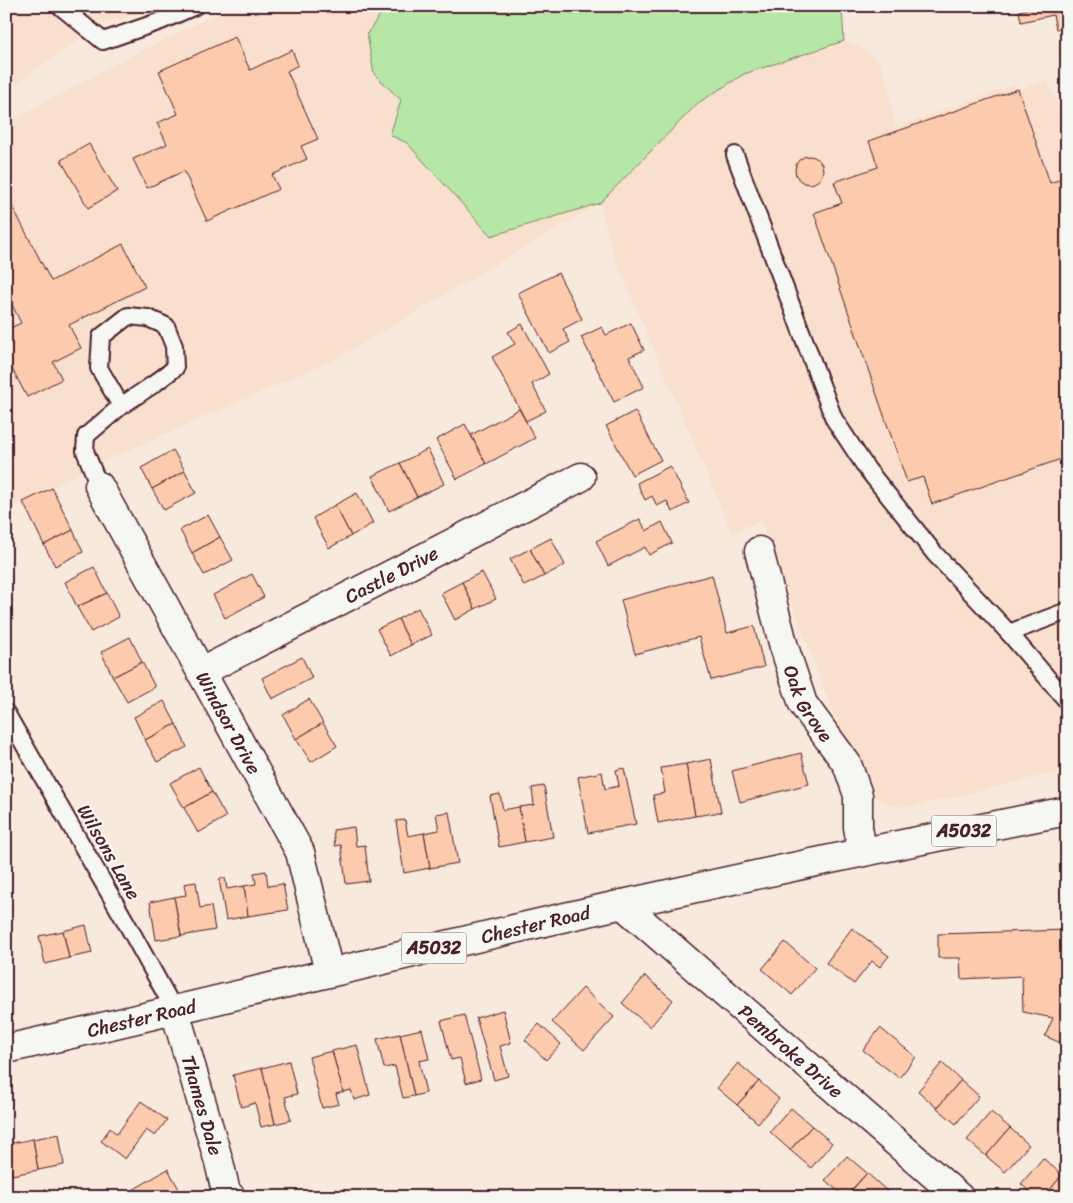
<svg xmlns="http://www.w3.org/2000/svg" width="1073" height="1203" font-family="Sriracha,sans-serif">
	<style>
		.built { fill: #f9e0ce }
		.green { fill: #b6e7a6; stroke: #808368 }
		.building { fill: #fccaac; stroke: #4a1f2b }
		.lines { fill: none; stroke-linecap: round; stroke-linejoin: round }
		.lane-casing { stroke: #4a1f2b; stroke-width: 20 }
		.street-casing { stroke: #4a1f2b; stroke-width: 31 }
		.primary-casing { stroke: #4a1f2b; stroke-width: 31 }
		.lane { stroke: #f6f6f2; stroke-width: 16 }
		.street { stroke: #f6f6f2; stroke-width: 28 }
		.primary { stroke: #f6f6f2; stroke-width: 28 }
		.labels { text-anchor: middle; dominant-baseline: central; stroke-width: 4; stroke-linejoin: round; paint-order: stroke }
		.shield { fill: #f6f6f2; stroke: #7e6067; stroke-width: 1 }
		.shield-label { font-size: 18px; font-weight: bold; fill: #4a1f2b }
		.street-label { font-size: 19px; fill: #4a1f2b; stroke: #f6f6f2 }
	</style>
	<rect width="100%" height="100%" fill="#f8e9dd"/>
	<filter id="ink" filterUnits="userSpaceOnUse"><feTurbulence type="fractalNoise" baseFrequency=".02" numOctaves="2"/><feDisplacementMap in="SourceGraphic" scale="10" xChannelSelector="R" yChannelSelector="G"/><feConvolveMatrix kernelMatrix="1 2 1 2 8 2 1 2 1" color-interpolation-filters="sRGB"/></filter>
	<g filter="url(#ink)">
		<!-- built -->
		<g class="built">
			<polygon points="6,6 171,6 99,25 6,91"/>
			<polygon points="232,6 842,6 844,41 860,47 879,62 885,76 896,127 1016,84 1018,89 1047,80 1067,126 1067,770 912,807 892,806 874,796 864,773 844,740 760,521 732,533 613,254 600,203 338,358 84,470 6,512 6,121 17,117 127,58"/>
		</g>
		<!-- green -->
		<polygon class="green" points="386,6 842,6 844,41 744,74 698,103 600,203 491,236 407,143 390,135 401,100 374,74 367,34"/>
		<!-- building -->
		<g class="building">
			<polygon points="1041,6 1067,6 1067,27 1056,29 1053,15 1021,22 1019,11"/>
			<polygon points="235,37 250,70 292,50 298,65 287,71 318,139 301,146 307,159 272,175 279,189 207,221 184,171 147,188 133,159 167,144 157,123 178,114 159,71"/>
			<polygon points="1067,47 1067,74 1066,75 1061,48"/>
			<polygon points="1018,89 1050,183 1067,177 1067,457 932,504 923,477 907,482 814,213 842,203 834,182 878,167 869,141"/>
			<polygon points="89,144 117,191 88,208 61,160"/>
			<circle cx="809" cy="170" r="14"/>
			<polygon points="6,194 51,281 123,244 145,287 69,325 81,348 53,362 62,379 27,397 6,357 6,330 21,323 10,301 6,303"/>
			<polygon points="558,273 582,319 563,329 570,342 549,353 518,293"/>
			<polygon points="631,323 644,350 629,357 644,387 614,402 581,337 602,327 606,335"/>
			<polygon points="522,324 549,374 532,384 546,411 526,421 492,357 515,344 508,332"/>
			<polygon points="519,409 535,438 486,464 471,435"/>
			<polygon points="635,411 661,460 632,475 606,426"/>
			<polygon points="465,424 486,464 457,479 436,440"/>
			<polygon points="428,449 444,484 417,497 400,463"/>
			<polygon points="173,450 185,471 152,489 141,468"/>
			<polygon points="400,463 417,497 389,511 372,476"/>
			<polygon points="670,466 689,503 672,512 667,501 657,506 652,496 645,500 637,483"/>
			<polygon points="185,471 196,493 164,510 152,489"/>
			<polygon points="52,488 73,530 44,545 23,502"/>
			<polygon points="357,493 373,523 351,536 335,505"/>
			<polygon points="335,505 351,536 329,548 313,518"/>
			<polygon points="208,515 220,537 192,553 180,530"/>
			<polygon points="640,519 646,531 662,522 672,543 649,555 645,547 608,566 596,541"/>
			<polygon points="73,530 83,552 55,566 44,545"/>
			<polygon points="220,537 233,560 204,575 192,553"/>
			<polygon points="551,538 565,565 544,576 530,549"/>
			<polygon points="530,549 544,576 524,586 510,559"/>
			<polygon points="94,567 107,593 77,607 65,582"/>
			<polygon points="482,572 496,599 475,609 462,582"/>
			<polygon points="252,574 264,597 225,618 213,595"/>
			<polygon points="712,575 727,633 754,626 764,667 711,680 699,637 635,654 621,600"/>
			<polygon points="462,582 475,609 455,620 441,593"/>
			<polygon points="107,593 119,617 91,632 77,607"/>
			<polygon points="418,608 432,635 411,645 398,619"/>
			<polygon points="398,619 411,645 391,656 377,629"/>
			<polygon points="130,637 142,662 113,677 101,652"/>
			<polygon points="302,657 312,678 272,699 262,678"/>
			<polygon points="142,662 155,687 127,702 113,677"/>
			<polygon points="309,699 323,723 296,739 283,715"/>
			<polygon points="164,701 176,724 145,740 134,717"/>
			<polygon points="323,723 337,746 311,762 296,739"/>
			<polygon points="176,724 187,747 157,762 145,740"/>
			<polygon points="801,753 809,784 740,802 732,771"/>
			<polygon points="711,759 721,812 695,816 686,764"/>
			<polygon points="686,764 695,816 658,823 653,795 665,793 661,768"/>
			<polygon points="199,767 212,792 184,808 170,783"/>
			<polygon points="624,768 636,824 588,833 578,777 602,772 605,789 619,786 616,770"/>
			<polygon points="544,786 553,837 525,842 519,807 534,805 532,788"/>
			<polygon points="212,792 226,817 198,833 184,808"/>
			<polygon points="500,794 503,810 519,807 525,842 499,847 490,796"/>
			<polygon points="449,812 458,863 430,868 424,833 439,830 436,814"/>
			<polygon points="405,820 408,836 424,833 430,868 404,873 396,821"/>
			<polygon points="354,827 356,846 365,845 369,881 346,884 341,845 335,846 333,830"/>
			<polygon points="266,871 268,886 283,884 288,910 248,916 244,886 256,884 254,873"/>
			<polygon points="225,878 227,889 244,886 248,916 226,920 219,879"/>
			<polygon points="196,882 200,908 211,906 215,930 181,936 174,897 186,895 184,884"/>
			<polygon points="174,897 181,936 156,940 150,902"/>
			<polygon points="86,925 92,953 69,958 63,931"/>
			<polygon points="852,928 889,956 880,967 872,961 854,984 826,963"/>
			<polygon points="1067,930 1067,1046 1045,1036 1053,1018 1023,1012 1022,976 961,979 960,958 938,958 938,934"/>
			<polygon points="63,931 69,958 45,964 39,936"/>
			<polygon points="785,942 815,968 792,995 762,969"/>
			<polygon points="645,976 673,1000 650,1027 622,1003"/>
			<polygon points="583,988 614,1017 584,1050 552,1022"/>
			<polygon points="503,1010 511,1043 500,1046 508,1076 494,1080 476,1018"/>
			<polygon points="464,1015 481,1079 466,1083 460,1058 451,1060 441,1021"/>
			<polygon points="539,1024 561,1044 546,1060 525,1040"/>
			<polygon points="880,1028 916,1057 899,1078 863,1050"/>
			<polygon points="422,1029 429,1059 419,1061 426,1093 414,1096 400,1034"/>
			<polygon points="400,1034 414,1096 403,1098 395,1066 384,1068 377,1039"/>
			<polygon points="357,1045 370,1095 354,1100 351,1090 343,1092 332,1051"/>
			<polygon points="332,1051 343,1092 336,1094 339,1104 322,1108 309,1057"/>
			<polygon points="289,1061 297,1094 285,1097 291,1120 275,1124 262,1068"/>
			<polygon points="738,1063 759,1081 737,1105 717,1088"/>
			<polygon points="942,1063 961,1080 937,1108 918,1091"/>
			<polygon points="262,1068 275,1124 261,1127 255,1103 241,1107 233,1075"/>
			<polygon points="961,1080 979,1096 956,1124 937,1108"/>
			<polygon points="759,1081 779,1099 758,1123 737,1105"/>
			<polygon points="141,1101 167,1120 155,1136 146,1130 125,1159 101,1141 110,1128 117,1134"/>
			<polygon points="791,1108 812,1126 790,1150 770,1132"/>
			<polygon points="991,1112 1010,1128 986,1156 967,1140"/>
			<polygon points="812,1126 832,1143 811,1168 790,1150"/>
			<polygon points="1010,1128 1029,1145 1005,1172 986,1156"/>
			<polygon points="59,1134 64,1165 38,1170 33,1139"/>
			<polygon points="33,1139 38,1170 12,1175 7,1144"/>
			<polygon points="847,1156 867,1173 845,1197 825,1180"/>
			<polygon points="1043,1158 1062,1175 1044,1197 1036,1197 1021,1184"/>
			<polygon points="168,1169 180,1191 171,1197 146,1197 145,1194 141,1197 134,1197 131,1191"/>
			<polygon points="867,1173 887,1191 882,1197 846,1197"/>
			<polygon points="1062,1175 1067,1178 1067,1197 1044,1197"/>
		</g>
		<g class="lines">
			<!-- lane casing -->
			<g class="lane-casing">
				<g id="lane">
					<polyline points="60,6 103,41 161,21 195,6"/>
					<polyline points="735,155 834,419 867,469 935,554 1009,633 1067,701"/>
					<polyline points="99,486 85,451 86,436 121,406 154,384 175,368 174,346 166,326 148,318 128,316 101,337 99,368 121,406"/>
					<polyline points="1009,633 1067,611"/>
					<polyline points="6,713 127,924 175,1011"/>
				</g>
			</g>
			<!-- street casing -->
			<g class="street-casing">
				<g id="street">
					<path id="s1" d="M 99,486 L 300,852 L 329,972"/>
					<path id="s2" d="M 759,551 L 784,647 L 803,704 L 847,764 L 858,795 L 858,827 L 862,851"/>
					<path id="s3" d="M 201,672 L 581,477"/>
					<path id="s4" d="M 622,904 L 959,1197"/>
					<path id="s5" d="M 175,1011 L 219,1162 L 226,1192 L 231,1197"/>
				</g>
			</g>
			<!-- primary casing -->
			<g class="primary-casing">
				<g id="primary">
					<path id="s6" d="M 6,1049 C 212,1003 417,950 623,904 C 771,871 918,840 1067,811"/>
				</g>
			</g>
			<!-- lane -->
			<use href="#lane" class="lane"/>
			<!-- street -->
			<use href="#street" class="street"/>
			<!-- primary -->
			<use href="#primary" class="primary"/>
		</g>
	</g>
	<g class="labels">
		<!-- shield labels -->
		<g class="shield">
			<rect x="931.5" y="815.5" width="65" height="31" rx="4"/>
			<rect x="401.5" y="932.5" width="65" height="31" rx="4"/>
		</g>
		<g class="shield-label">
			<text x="964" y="831">A5032</text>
			<text x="434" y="948">A5032</text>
		</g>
		<!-- street labels -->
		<g class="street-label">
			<text stroke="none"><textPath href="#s3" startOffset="214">Castle Drive</textPath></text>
			<text stroke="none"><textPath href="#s2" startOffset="161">Oak Grove</textPath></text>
			<text stroke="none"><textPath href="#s1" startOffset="270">Windsor Drive</textPath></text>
			<text transform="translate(109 852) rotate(60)">Wilsons Lane</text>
			<text stroke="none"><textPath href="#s6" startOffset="544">Chester Road</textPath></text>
			<text stroke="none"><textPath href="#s6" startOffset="139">Chester Road</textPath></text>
			<text stroke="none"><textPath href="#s4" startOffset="224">Pembroke Drive</textPath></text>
			<text stroke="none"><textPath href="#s5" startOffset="98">Thames Dale</textPath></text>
		</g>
	</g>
	<!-- margin -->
	<rect width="1073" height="1203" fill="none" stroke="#f6f6f2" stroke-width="25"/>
	<rect x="12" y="12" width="1048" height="1178" fill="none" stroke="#4a1f2b" stroke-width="2" filter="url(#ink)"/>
</svg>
